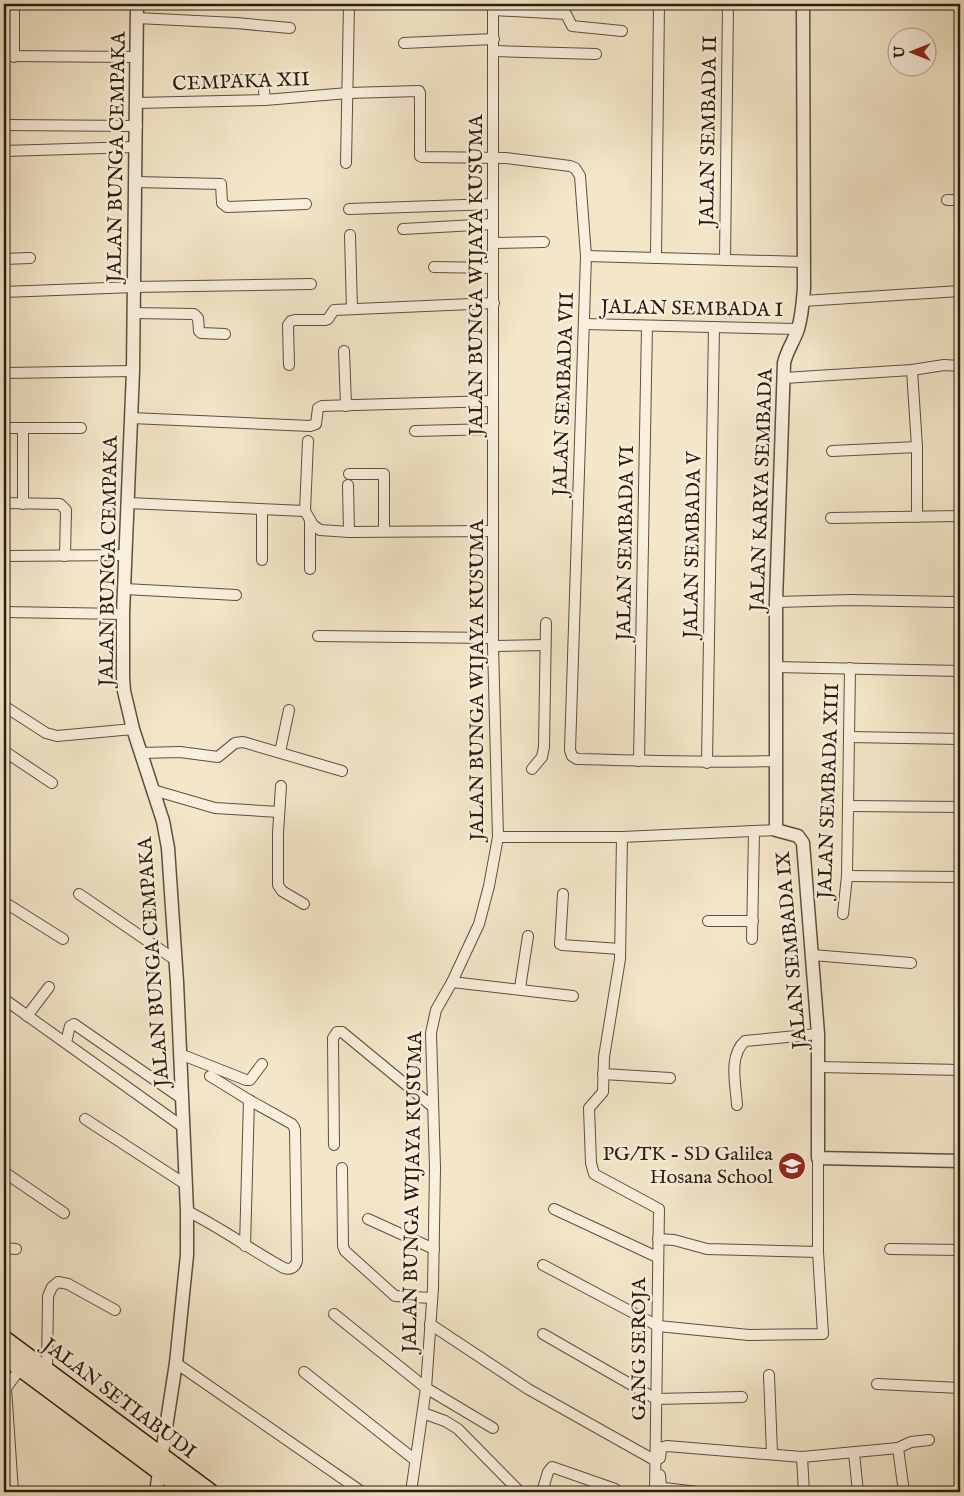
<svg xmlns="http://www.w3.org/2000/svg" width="964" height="1496" font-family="'IM FELL English',serif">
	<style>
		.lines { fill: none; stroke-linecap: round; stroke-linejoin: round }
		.minor-casing { stroke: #5c503f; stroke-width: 12 }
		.tertiary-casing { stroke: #5c503f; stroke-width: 15 }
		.primary-casing { stroke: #291e11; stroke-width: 19 }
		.minor { stroke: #f8efdc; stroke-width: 10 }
		.tertiary { stroke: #f8efdc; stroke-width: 12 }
		.primary { stroke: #f4e7c9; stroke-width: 16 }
		.labels { text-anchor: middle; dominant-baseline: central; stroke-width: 5; stroke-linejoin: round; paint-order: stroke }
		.street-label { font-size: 20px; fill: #291e11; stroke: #f8efdc }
		.poi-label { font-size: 20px; fill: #291e11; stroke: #f8efdc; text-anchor: end }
	</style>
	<rect width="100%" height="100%" fill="#f4e7c9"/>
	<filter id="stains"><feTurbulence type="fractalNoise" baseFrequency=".004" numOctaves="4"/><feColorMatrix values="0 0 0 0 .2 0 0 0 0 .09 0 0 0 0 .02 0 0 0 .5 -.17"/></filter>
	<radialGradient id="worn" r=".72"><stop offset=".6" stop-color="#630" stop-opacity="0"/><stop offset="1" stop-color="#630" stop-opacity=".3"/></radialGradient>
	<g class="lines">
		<!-- minor casing -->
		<g class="minor-casing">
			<g id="minor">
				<polyline points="494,10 566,14 572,26 622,31"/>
				<polyline points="137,18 236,23 290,28"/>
				<polyline points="404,43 494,39"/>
				<polyline points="494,51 596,54"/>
				<polyline points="4,56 137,57"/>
				<polyline points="14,57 14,4"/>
				<polyline points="220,80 263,80 265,100"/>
				<path d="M 136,103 L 265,100 L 348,93 L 419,91 L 420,93 L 420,156 L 422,157 L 506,158 L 570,166 L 575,168 L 580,176 L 586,256 L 570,750 L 572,756 L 577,759 C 644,761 710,763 776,761"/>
				<polyline points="4,125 137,126"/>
				<polyline points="4,151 136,147"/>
				<polyline points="346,163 349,4"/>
				<polyline points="136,182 221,184 222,203 227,207 306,204"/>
				<polyline points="947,200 960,200"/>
				<polyline points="349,209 493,204"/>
				<polyline points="403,229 493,224"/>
				<polyline points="350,235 352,309"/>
				<polyline points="493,243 544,242"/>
				<polyline points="586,256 804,262"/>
				<polyline points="656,258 659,4"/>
				<polyline points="4,259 30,258"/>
				<polyline points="725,260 728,4"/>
				<polyline points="434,267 493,268"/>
				<polyline points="4,292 134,287 311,284"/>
				<polyline points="803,301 960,291"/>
				<polyline points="134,313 194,314 198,318 199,331 201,333 225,334"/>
				<polyline points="584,324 798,329"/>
				<polyline points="344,351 346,406"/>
				<polyline points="289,365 288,325 291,321 295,320 325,320 328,319 334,310 494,303"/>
				<polyline points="912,370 917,447 917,517"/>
				<polyline points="4,373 133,371"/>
				<polyline points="784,378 912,370 944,365 960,366"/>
				<polyline points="131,418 310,426 316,424 318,408 322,406 493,401"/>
				<polyline points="4,428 81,428"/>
				<polyline points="415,431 493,429"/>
				<polyline points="832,451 917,447"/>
				<polyline points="349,474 384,474 384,531"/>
				<polyline points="348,485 349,532"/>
				<polyline points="4,503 60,504 66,510 65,556"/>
				<polyline points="128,503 305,511 313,525 320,530 349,532 493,531"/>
				<polyline points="23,504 23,428"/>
				<polyline points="262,510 262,560"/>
				<polyline points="305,511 308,441"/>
				<polyline points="831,518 960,516"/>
				<polyline points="310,520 310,569"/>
				<polyline points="4,556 126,555"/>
				<polyline points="125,589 236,595"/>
				<polyline points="776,602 850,600 953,602 960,600"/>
				<polyline points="4,612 123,614"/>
				<polyline points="318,636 493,638"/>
				<polyline points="493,646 545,645"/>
				<polyline points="776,667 960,671"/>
				<polyline points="4,706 46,733 57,736 133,729"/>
				<polyline points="849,737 960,739"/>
				<polyline points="4,751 52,783"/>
				<polyline points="280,752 289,710"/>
				<polyline points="141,753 180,752 218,757 235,743 243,742 342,771"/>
				<polyline points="639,761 647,326"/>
				<polyline points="707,763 714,327"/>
				<polyline points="532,769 542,757 544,747 546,623"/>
				<polyline points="281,786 278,833 278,885 282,891 304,904"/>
				<polyline points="153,790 215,808 279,812"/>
				<polyline points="848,806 960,807"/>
				<polyline points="498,837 622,837 776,830"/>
				<polyline points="622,837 620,959 604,1057 603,1092 589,1108 591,1163 594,1174 659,1209 655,1492"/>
				<polyline points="847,876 960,877"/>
				<polyline points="79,894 174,959"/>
				<polyline points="563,894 560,944 562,945 620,949"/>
				<polyline points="4,902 63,939"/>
				<polyline points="843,914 847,876 850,668"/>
				<polyline points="708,921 753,921"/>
				<polyline points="752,939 754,831"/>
				<polyline points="812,955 911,963"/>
				<polyline points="452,982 573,996"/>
				<polyline points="520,988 528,936"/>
				<polyline points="4,999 183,1127"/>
				<polyline points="27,1016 49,987"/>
				<polyline points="66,1042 70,1026 74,1024 181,1098"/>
				<polyline points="180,1054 246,1080 250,1080 262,1064"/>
				<polyline points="819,1067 960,1070"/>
				<polyline points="603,1074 670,1078"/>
				<polyline points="210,1076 249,1100"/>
				<path d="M 737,1105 C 736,1085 728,1056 745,1041 L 818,1034"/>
				<polyline points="85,1119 185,1184"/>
				<polyline points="334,1145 333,1038 337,1032 342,1032 433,1107"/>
				<polyline points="342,1168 343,1246 345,1251 395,1296 432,1298"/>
				<polyline points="4,1172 64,1213"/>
				<polyline points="554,1209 657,1257"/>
				<path d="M 187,1211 C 220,1227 251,1250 284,1268 C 290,1270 295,1268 297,1261 L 295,1130 L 294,1127 L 292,1124 L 249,1100 L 245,1246"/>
				<polyline points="368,1219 434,1249"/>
				<polyline points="658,1239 674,1240 707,1249 818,1252"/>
				<polyline points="4,1248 16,1249"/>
				<polyline points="890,1249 960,1250"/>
				<polyline points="543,1265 658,1326 749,1335 823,1334 818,1252 818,1158"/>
				<polyline points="334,1314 426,1388 493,1428"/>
				<polyline points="430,1324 528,1389 656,1461"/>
				<polyline points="543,1334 656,1399 742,1397"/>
				<polyline points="176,1363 362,1492"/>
				<polyline points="47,1371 48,1296 52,1287 58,1282 68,1284 115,1310"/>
				<polyline points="304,1372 415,1460"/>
				<polyline points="769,1375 772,1453"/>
				<polyline points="877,1384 960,1388"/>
				<polyline points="423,1413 445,1421 458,1429 520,1492"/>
				<polyline points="898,1448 904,1492"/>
				<polyline points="854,1453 858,1492"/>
				<polyline points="802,1457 804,1492"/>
				<polyline points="660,1458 661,1450 663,1447 667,1446 802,1457 898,1448 911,1442 929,1440"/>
				<polyline points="660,1475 661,1486 664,1488 698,1492"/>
				<polyline points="13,1492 6,1388 21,1368"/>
				<polyline points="411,1492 426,1388 433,1288 435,1168 431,1033 436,1010 452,982 479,924 489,886 498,837 493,646 493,4"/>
				<polyline points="542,1492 548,1472 552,1467 615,1489 619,1492"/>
			</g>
		</g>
		<!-- tertiary casing -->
		<g class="tertiary-casing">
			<g id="tertiary">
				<polyline points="137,4 133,371 123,614 123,677 124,691 133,729 163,821 168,848 177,982 187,1211 187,1255 176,1363 156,1492"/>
				<path d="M 803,4 L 804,288 C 803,301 802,316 798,329 C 794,341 787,350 784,363 L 776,602 L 776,830 L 798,836 L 803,843 L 818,1034 L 818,1158 L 960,1161"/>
			</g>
		</g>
		<!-- primary casing -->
		<g class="primary-casing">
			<g id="primary">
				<polyline points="4,1339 210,1492"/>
				<polyline points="4,1356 187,1492"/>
			</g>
		</g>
		<!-- minor -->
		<use href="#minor" class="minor"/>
		<!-- tertiary -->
		<use href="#tertiary" class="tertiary"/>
		<!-- primary -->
		<use href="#primary" class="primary"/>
	</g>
	<!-- icons -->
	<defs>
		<g id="school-disc" transform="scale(1.4375)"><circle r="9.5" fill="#8f2418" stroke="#f8efdc"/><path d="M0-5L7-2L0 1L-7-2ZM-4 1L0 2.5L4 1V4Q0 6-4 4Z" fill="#fff"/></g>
	</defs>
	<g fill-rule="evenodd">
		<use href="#school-disc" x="792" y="1166"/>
	</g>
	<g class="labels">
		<!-- street labels -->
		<g class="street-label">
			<text transform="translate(241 82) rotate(-2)">CEMPAKA XII</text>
			<text transform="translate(709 131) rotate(-89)">JALAN SEMBADA II</text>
			<text transform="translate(117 157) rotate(-89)">JALAN BUNGA CEMPAKA</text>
			<text transform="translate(476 275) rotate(-90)">JALAN BUNGA WIJAYA KUSUMA</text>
			<text transform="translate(692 309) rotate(1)">JALAN SEMBADA I</text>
			<text transform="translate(564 394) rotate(-88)">JALAN SEMBADA VII</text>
			<text transform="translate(762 490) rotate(-88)">JALAN KARYA SEMBADA</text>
			<text transform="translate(626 543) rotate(-89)">JALAN SEMBADA VI</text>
			<text transform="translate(693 545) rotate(-89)">JALAN SEMBADA V</text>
			<text transform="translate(109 561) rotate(-89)">JALAN BUNGA CEMPAKA</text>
			<text transform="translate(477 680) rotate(-90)">JALAN BUNGA WIJAYA KUSUMA</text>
			<text transform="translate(829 791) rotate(-88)">JALAN SEMBADA XIII</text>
			<text transform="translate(792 950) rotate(-95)">JALAN SEMBADA IX</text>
			<text transform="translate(154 962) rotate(-94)">JALAN BUNGA CEMPAKA</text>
			<text transform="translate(413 1192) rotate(-89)">JALAN BUNGA WIJAYA KUSUMA</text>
			<text transform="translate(639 1349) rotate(-90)">GANG SEROJA</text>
			<text transform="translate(119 1399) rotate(37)">JALAN SETIABUDI</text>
		</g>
		<!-- poi labels -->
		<g class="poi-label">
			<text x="773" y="1154">PG/TK - SD Galilea<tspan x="773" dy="23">Hosana School</tspan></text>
		</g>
	</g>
	<!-- margin -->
	<rect width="964" height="1496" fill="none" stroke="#f4e7c9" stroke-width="20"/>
	<rect x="5" y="5" width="954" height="1486" fill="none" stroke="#291e11" stroke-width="2.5"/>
	<rect x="10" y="10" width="944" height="1476" fill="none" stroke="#291e11"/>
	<!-- north arrow -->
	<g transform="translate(912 52) rotate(270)"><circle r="24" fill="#f8efdc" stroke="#a59b8b"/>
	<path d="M0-4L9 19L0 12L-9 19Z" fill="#8f2418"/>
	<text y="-8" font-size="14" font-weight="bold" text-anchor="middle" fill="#291e11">U</text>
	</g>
	<rect width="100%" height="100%" filter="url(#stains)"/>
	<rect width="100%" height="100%" fill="url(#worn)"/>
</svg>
